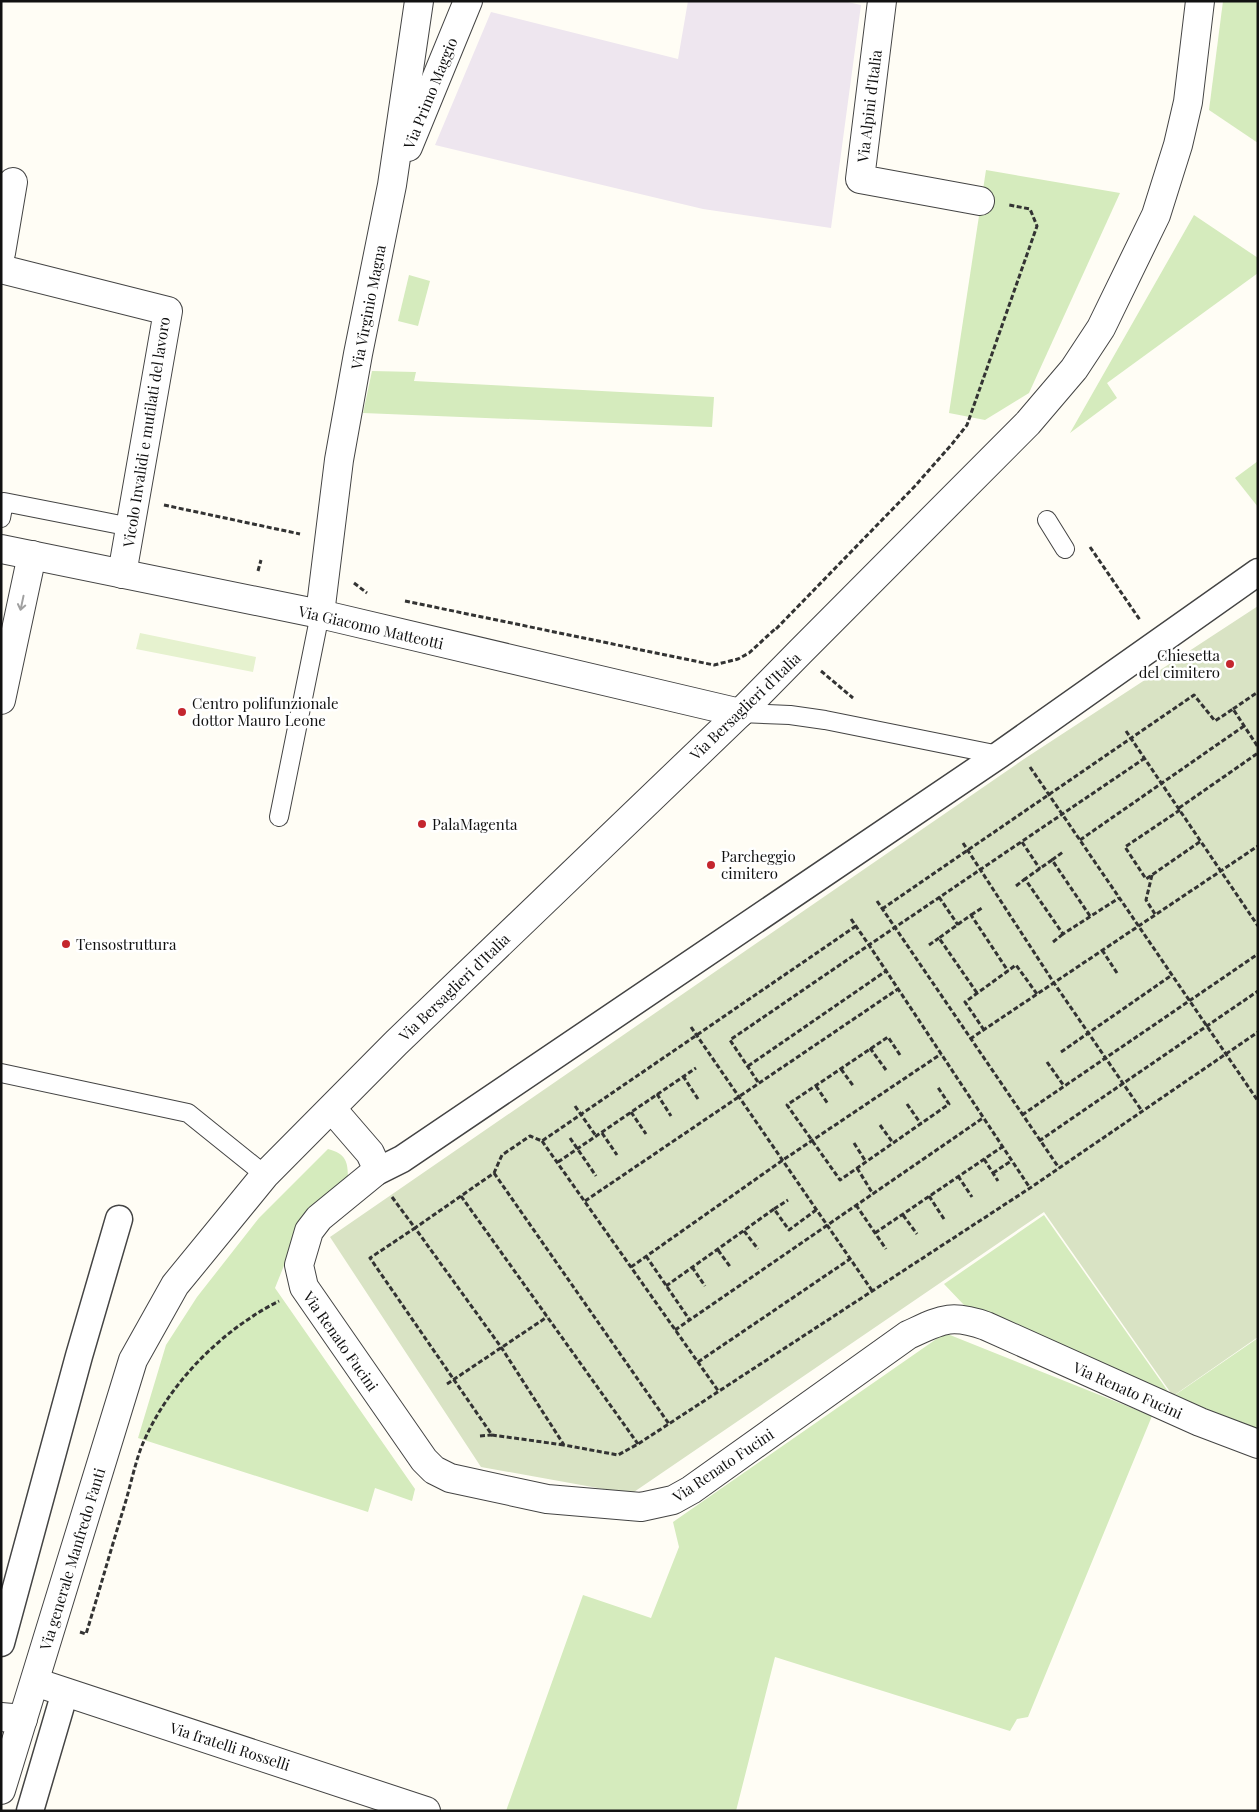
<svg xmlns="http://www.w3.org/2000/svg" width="1259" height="1812" font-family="'Playfair Display',serif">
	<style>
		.industrial { fill: #eee6ef }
		.green { fill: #d5ebbd }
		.cemetery { fill: #d9e3c4 }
		.pitch { fill: #e6f2cf }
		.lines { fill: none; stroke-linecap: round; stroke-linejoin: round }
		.service-casing { stroke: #444; stroke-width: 20 }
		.pedestrian-casing { stroke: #444; stroke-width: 29 }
		.minor-casing { stroke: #444; stroke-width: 30 }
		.tertiary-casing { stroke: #444; stroke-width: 30 }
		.path { stroke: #333; stroke-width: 3; stroke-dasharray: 5 2.5; stroke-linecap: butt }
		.service { stroke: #fff; stroke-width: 18 }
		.pedestrian { stroke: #fff; stroke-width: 26 }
		.minor { stroke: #fff; stroke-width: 28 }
		.tertiary { stroke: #fff; stroke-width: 28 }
		.oneway { stroke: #a0a0a0 }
		.poi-dot { fill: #c4262e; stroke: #fff; stroke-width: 2 }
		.labels { text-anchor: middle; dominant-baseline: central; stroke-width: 5; stroke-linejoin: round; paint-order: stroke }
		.street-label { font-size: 15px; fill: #111; stroke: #fff }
		.poi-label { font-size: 15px; fill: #111; stroke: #fff; text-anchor: start }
	</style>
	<rect width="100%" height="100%" fill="#fffdf5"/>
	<!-- industrial -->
	<polygon class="industrial" points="688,1 843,1 861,5 831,228 703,209 435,145 491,12 678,59"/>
	<!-- green -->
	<g class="green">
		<polygon points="1223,1 1258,1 1258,143 1209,110"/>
		<polygon points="986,170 1120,193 1029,393 985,420 949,413"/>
		<polygon points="1194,215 1258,258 1258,273 1107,383 1117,398 1070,433"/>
		<polygon points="409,275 430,281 418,326 398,321"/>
		<polygon points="372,371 416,372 414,381 714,397 712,427 363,413"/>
		<polygon points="1258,461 1258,507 1235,478"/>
		<path d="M 328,1149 C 346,1154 348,1161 348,1179 L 303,1218 L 275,1288 L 415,1489 L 412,1501 L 375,1488 L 368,1512 L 138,1438 L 166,1345 L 197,1297 L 259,1218 Z"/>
		<polygon points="1044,1215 1172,1397 1258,1338 1258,1430 1173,1400 964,1305 944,1284"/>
		<polygon points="945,1333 1152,1416 1028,1717 1017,1719 1010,1731 775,1657 736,1811 506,1811 583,1595 651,1618 679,1547 673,1522"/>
	</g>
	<!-- cemetery -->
	<polygon class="cemetery" points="1258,606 1258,1337 1173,1396 1044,1212 631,1494 481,1467 330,1237 1024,759"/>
	<!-- pitch -->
	<polygon class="pitch" points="140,633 256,657 253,672 136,649"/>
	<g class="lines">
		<!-- service casing -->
		<g class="service-casing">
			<g id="service">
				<polyline points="1,518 4,502 131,527"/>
				<polyline points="1047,520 1065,549"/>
				<polyline points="740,713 790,715 825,720 999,755"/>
				<polyline points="279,817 320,614"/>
				<polyline points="1,1073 188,1113 265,1175"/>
			</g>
		</g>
		<!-- pedestrian casing -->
		<g class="pedestrian-casing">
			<g id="pedestrian">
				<polyline points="374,1173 402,1159 999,755 1258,572"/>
				<polyline points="1,1643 79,1356 119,1219"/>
				<polyline points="30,1811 65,1692"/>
			</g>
		</g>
		<!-- minor casing -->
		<g class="minor-casing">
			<g id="minor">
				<polyline points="882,1 860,179 980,201"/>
				<polyline points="408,147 468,1"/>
				<polyline points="1,253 13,182"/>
				<polyline points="1,269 168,311 122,574"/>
				<polyline points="1,549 320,614 740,713"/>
				<polyline points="320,614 339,460 358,354 392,185 419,1"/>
				<polyline points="1,700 32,555"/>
				<path d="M 332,1109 L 370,1153 L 376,1166 L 374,1173 L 319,1218 L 309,1231 L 299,1265 L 304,1287 L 424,1460 L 434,1470 L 450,1478 L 547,1499 L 641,1507 L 673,1500 L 691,1490 L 908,1335 C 941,1320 950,1313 986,1326 L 1200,1422 L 1258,1444"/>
				<polyline points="35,1682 426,1811"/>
				<polyline points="1,1717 23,1719"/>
			</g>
		</g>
		<!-- tertiary casing -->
		<g class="tertiary-casing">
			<polyline id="tertiary" points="1,1790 133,1360 175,1285 265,1175 396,1043 740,713 800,652 1028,423 1074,369 1101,328 1156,215 1178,145 1188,102 1200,1"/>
		</g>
		<!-- path -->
		<g class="path">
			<polyline points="164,505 300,534"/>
			<polyline points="1090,547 1140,620"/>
			<polyline points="258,571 261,560"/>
			<polyline points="354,583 367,593"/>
			<polyline points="405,601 714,665 738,659 749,653 775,629"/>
			<polyline points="776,629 915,486 952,444 967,425 1037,226 1030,209 1009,205"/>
			<polyline points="821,671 853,698"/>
			<polyline points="1233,709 1258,692"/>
			<polyline points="1126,731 1258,926"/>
			<polyline points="1030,767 1258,1101"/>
			<polyline points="1179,808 1258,753"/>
			<polyline points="1180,810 1125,847 1146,879 1201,841"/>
			<polyline points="1080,840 1244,726"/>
			<polyline points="1022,842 1040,869"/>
			<polyline points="963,843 1054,983 1142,1111"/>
			<polyline points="1052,860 1063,852"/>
			<polyline points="1152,875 1146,900 1155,914"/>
			<polyline points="1016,886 1025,879"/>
			<polyline points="939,897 958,925"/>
			<polyline points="877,901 1059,1168"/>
			<polyline points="882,909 1194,695 1215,721 1233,709 1258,747"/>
			<polyline points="971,915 982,908"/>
			<polyline points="1090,916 1052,860 1025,879 1063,934 1119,898"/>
			<polyline points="851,919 869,945 1145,758"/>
			<polyline points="856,926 542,1141 530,1136 502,1155 494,1173 415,1228 501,1347 564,1445 618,1455 638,1444 1030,1188 1258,1032"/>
			<polyline points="1053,942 1063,934"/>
			<polyline points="929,945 939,938"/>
			<polyline points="1102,950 1117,973"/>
			<polyline points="977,993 939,938 971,915 1008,971"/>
			<polyline points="691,1027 873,1292"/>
			<polyline points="984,1030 965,1002 1016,965 1037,994"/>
			<polyline points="970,1039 1258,846"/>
			<polyline points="870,1048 886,1070"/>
			<polyline points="1061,1052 1172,975"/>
			<polyline points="900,1055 888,1037 787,1105 840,1180 949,1104 937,1086"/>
			<polyline points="1047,1062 1064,1086"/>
			<polyline points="748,1066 886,971"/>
			<polyline points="841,1069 854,1087"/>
			<polyline points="683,1076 698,1099"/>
			<polyline points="758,1082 730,1040 869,945 1030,1188"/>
			<polyline points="816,1086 828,1104"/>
			<polyline points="657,1094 671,1116"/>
			<polyline points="907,1104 921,1124"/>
			<polyline points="575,1106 596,1136"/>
			<polyline points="631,1112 646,1134"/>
			<polyline points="1022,1115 1258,954"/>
			<polyline points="880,1125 893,1143"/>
			<polyline points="602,1133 617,1155"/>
			<polyline points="570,1138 596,1176"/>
			<polyline points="542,1141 719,1392"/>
			<polyline points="1039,1141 1258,991"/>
			<polyline points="854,1143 866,1162"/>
			<polyline points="984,1159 998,1181"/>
			<polyline points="558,1162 696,1068"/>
			<polyline points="857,1168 873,1194"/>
			<polyline points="494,1173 669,1424"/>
			<polyline points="993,1173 1011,1161"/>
			<polyline points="958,1176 972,1197"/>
			<polyline points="461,1196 638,1444"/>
			<polyline points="929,1196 944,1219"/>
			<polyline points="392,1197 415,1228 370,1258 492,1435 564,1445"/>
			<polyline points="585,1201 898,989"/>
			<polyline points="856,1205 886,1249"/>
			<polyline points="774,1209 788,1200"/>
			<polyline points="903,1215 917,1234"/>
			<polyline points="744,1231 758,1249"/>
			<polyline points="875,1233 1002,1147"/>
			<polyline points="718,1250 731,1268"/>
			<polyline points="646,1256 689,1319"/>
			<polyline points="631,1267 783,1160 941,1054"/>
			<polyline points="692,1267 705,1286"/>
			<polyline points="666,1286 774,1209 789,1230 816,1210"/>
			<polyline points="675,1330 983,1118"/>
			<polyline points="698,1362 850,1259"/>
			<polyline points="447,1384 547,1317"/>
			<polyline points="480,1436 492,1435"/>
			<path d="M 80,1632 L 86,1634 C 99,1592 111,1549 124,1507 C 130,1488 134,1467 141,1448 C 166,1386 220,1331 279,1301"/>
		</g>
		<!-- service -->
		<use href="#service" class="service"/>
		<!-- pedestrian -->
		<use href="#pedestrian" class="pedestrian"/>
		<!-- minor -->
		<use href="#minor" class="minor"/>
		<!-- tertiary -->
		<use href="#tertiary" class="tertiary"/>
	</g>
	<!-- one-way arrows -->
	<defs><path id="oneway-shaft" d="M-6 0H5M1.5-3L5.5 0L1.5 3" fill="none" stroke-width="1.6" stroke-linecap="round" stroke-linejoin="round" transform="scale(1.25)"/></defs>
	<use class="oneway" href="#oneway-shaft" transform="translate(22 603) rotate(102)"/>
	<!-- markers -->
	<g class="poi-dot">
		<circle cx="1230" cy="664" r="5"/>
		<circle cx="182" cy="712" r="5"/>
		<circle cx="422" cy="824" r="5"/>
		<circle cx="711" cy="865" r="5"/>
		<circle cx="66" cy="944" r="5"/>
	</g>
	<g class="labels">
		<!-- street labels -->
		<g class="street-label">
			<text transform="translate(430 93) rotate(-68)">Via Primo Maggio</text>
			<text transform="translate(869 106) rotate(-83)">Via Alpini d'Italia</text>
			<text transform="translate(368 307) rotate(-79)">Via Virginio Magna</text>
			<text transform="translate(146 432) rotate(-81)">Vicolo Invalidi e mutilati del lavoro</text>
			<text transform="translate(371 627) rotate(13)">Via Giacomo Matteotti</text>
			<text transform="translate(745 706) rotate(-44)">Via Bersaglieri d'Italia</text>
			<text transform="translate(454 987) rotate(-44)">Via Bersaglieri d'Italia</text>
			<text transform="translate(341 1341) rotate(55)">Via Renato Fucini</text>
			<text transform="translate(1128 1390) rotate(24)">Via Renato Fucini</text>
			<text transform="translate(723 1465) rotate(-34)">Via Renato Fucini</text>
			<text transform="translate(72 1559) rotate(-73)">Via generale Manfredo Fanti</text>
			<text transform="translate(230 1746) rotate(18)">Via fratelli Rosselli</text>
		</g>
		<!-- poi labels -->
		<g class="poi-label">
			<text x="1220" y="655" text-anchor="end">Chiesetta<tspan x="1220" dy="17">del cimitero</tspan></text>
			<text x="192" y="703">Centro polifunzionale<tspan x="192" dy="17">dottor Mauro Leone</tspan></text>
			<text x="432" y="824">PalaMagenta</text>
			<text x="721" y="856">Parcheggio<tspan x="721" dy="17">cimitero</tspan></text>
			<text x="76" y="944">Tensostruttura</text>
		</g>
	</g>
	<!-- border -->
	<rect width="1259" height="1812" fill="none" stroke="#111111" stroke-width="5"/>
</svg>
